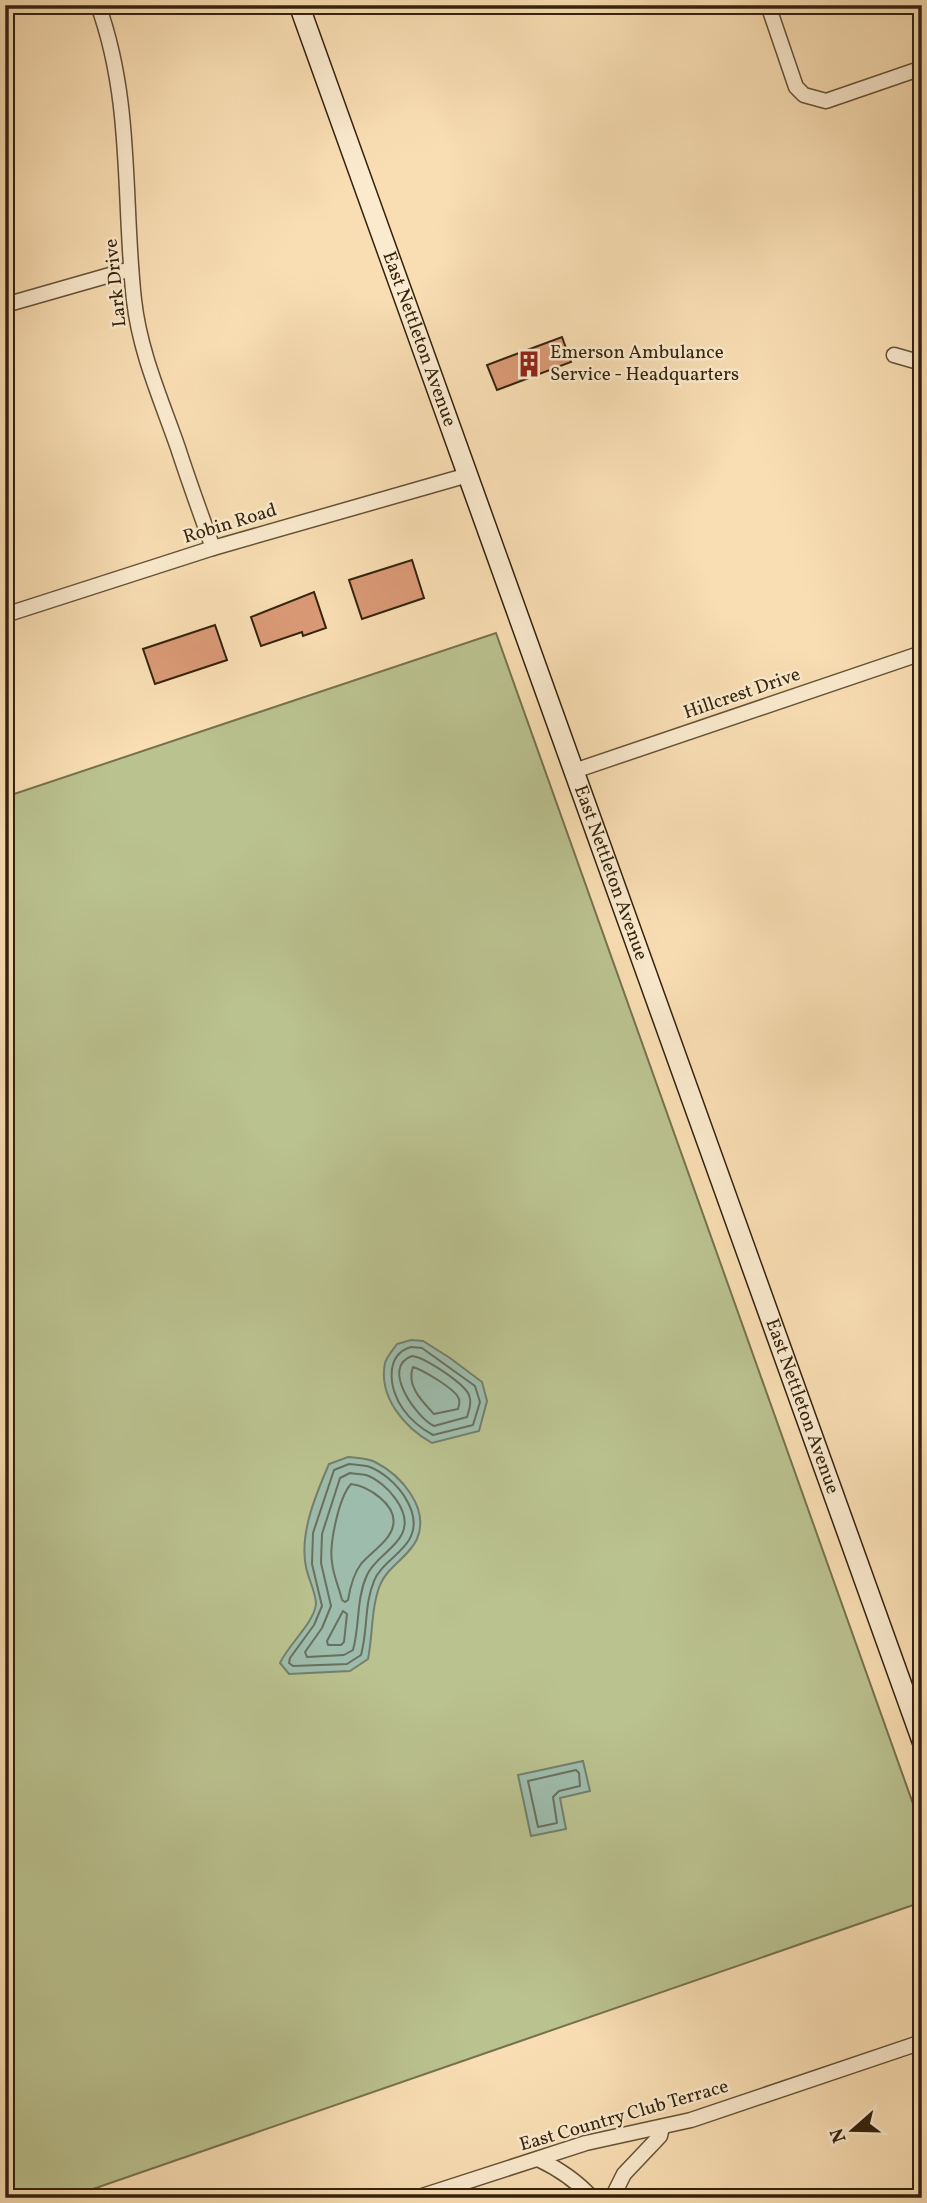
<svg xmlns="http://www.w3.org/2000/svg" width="927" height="2203" font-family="Vollkorn,serif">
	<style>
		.green { fill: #bac28f; stroke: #77724e; stroke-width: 2 }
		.water { fill: #9ebcac; stroke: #747f6d; stroke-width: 2 }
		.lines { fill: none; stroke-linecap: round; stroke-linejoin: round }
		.shore { stroke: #69705d; stroke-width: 2 }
		.building { fill: #db9a77; stroke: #34230e; stroke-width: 2 }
		.minor-casing { stroke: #655237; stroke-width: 17 }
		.secondary-casing { stroke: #34230e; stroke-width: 22 }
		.minor { stroke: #fbeace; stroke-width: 14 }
		.secondary { stroke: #fbeace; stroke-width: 19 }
		.labels { text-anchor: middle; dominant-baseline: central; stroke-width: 5; stroke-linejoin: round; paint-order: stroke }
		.street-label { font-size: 19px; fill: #34230e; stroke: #fbeace }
		.poi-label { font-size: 19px; fill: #34230e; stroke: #fbeace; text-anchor: start }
	</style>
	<rect width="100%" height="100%" fill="#f9deb3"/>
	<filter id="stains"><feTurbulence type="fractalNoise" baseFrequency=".00286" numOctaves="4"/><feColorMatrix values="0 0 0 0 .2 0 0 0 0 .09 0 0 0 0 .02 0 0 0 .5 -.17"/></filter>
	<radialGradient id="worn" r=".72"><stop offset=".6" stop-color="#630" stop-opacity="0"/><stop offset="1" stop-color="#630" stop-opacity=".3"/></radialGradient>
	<!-- green -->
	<polygon class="green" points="496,633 922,1829 922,1902 67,2198 5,2198 5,797"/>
	<!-- water -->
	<g class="water">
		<path d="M 411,1340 L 423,1341 L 450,1358 L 482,1382 L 487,1401 L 479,1431 L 432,1443 C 405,1428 378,1397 385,1363 C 387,1356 393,1350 397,1344 Z"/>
		<path d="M 348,1457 C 357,1458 367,1458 375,1462 C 401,1475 430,1508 417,1539 C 409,1557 387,1567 380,1585 C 371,1608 373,1634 368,1659 L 350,1671 L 289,1674 L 280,1663 C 288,1645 314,1623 316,1604 C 316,1593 308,1578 306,1567 C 299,1534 316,1494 329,1464 Z"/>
		<polygon points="583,1761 590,1791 560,1798 566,1829 531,1836 518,1775"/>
	</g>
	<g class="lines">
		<!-- shore -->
		<g class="shore">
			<path d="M 411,1347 L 422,1348 L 475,1386 L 480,1402 L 473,1425 L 433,1435 C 422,1429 410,1419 403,1409 C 389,1390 384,1355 411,1347 Z"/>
			<path d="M 412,1356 C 424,1357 464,1383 469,1395 C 472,1403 469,1410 467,1417 L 434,1426 C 416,1417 380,1367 412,1356 Z"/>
			<path d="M 413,1367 C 423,1370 453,1388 458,1397 C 461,1402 459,1404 458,1409 L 434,1414 C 422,1401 406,1386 413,1367 Z"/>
			<path d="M 349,1464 C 356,1465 364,1465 370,1467 C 395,1477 425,1513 409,1540 C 400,1555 380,1565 374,1581 C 364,1605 368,1630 361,1655 L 347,1664 L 293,1666 L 289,1663 L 290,1658 L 314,1625 L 322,1606 L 312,1564 L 313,1533 L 334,1470 Z"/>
			<path d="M 350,1473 C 355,1474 361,1474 366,1475 C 386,1482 413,1512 402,1534 C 394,1550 374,1559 367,1575 C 356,1599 360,1625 353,1650 L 344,1655 L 307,1657 L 305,1652 L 322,1628 L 331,1606 L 321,1563 L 322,1534 L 340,1478 Z"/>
			<path d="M 351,1484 C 368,1486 398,1505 393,1526 C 390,1541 370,1553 361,1564 C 354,1573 350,1588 348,1600 L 345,1602 L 342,1600 C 339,1587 333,1575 332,1562 C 329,1544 339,1497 351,1484 Z"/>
			<polygon points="343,1611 347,1614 344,1642 341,1645 328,1645 327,1641"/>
			<polygon points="576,1770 579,1773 580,1786 559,1791 553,1797 557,1823 538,1827 528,1781"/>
		</g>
	</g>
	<!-- building -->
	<g class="building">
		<polygon points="562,337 571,362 497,390 487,365"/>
		<polygon points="412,560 424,598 362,619 349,580"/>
		<polygon points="314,592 326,628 303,636 302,632 261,646 251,617"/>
		<polygon points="215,625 227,660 155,684 143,649"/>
	</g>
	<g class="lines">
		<!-- minor casing -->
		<g class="minor-casing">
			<g id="minor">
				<path d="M 98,5 C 133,101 123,201 134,300 C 140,353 161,399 178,448 C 189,482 201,515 213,548"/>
				<polyline points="768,5 796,87 804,95 826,101 922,68"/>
				<polyline points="5,305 131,269"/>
				<polyline points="894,355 922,363"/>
				<polyline points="5,615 213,548 468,475"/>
				<polyline points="574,771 922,653"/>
				<path d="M 538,2159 C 559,2169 576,2180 592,2198"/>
				<polyline points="416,2198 586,2143 691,2120 922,2042"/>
				<polyline points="612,2198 624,2174 660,2136 662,2127"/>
			</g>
		</g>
		<!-- secondary casing -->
		<g class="secondary-casing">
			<g id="secondary">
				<path id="s1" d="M 299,5 L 922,1741"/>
			</g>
		</g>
		<!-- minor -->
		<use href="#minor" class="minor"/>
		<!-- secondary -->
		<use href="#secondary" class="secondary"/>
	</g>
	<!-- icons -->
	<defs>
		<g id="building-bare" transform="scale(2.1)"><path d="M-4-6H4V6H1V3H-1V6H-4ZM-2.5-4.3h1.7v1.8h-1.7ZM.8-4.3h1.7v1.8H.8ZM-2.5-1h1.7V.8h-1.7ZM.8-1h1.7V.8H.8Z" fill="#8f2418" stroke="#fbeace" stroke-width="2.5" paint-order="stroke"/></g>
	</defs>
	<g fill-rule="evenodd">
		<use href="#building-bare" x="529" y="364"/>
	</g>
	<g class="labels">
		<!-- street labels -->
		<g class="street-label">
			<text transform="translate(116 283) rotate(-96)">Lark Drive</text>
			<text stroke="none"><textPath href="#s1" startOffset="355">East Nettleton Avenue</textPath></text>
			<text transform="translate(230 524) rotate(-17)">Robin Road</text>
			<text transform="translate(742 694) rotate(-19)">Hillcrest Drive</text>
			<text stroke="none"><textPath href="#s1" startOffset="922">East Nettleton Avenue</textPath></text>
			<text stroke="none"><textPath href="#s1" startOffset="1489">East Nettleton Avenue</textPath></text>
			<text transform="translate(624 2116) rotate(-16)">East Country Club Terrace</text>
		</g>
		<!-- poi labels -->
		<g class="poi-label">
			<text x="550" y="353">Emerson Ambulance<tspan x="550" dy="22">Service - Headquarters</tspan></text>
		</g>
	</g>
	<!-- margin -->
	<rect width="927" height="2203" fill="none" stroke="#f9deb3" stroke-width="28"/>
	<rect x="7" y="7" width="913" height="2189" fill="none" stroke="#34230e" stroke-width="3.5"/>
	<rect x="14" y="14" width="899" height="2175" fill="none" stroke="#34230e" stroke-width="2"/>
	<!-- north arrow -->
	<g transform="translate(853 2130) rotate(250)" stroke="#fbeace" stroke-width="5" paint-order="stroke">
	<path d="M0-5L12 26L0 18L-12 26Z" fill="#34230e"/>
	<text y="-10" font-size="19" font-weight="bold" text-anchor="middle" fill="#34230e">N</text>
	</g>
	<rect width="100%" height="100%" filter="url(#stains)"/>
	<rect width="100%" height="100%" fill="url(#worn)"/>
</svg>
